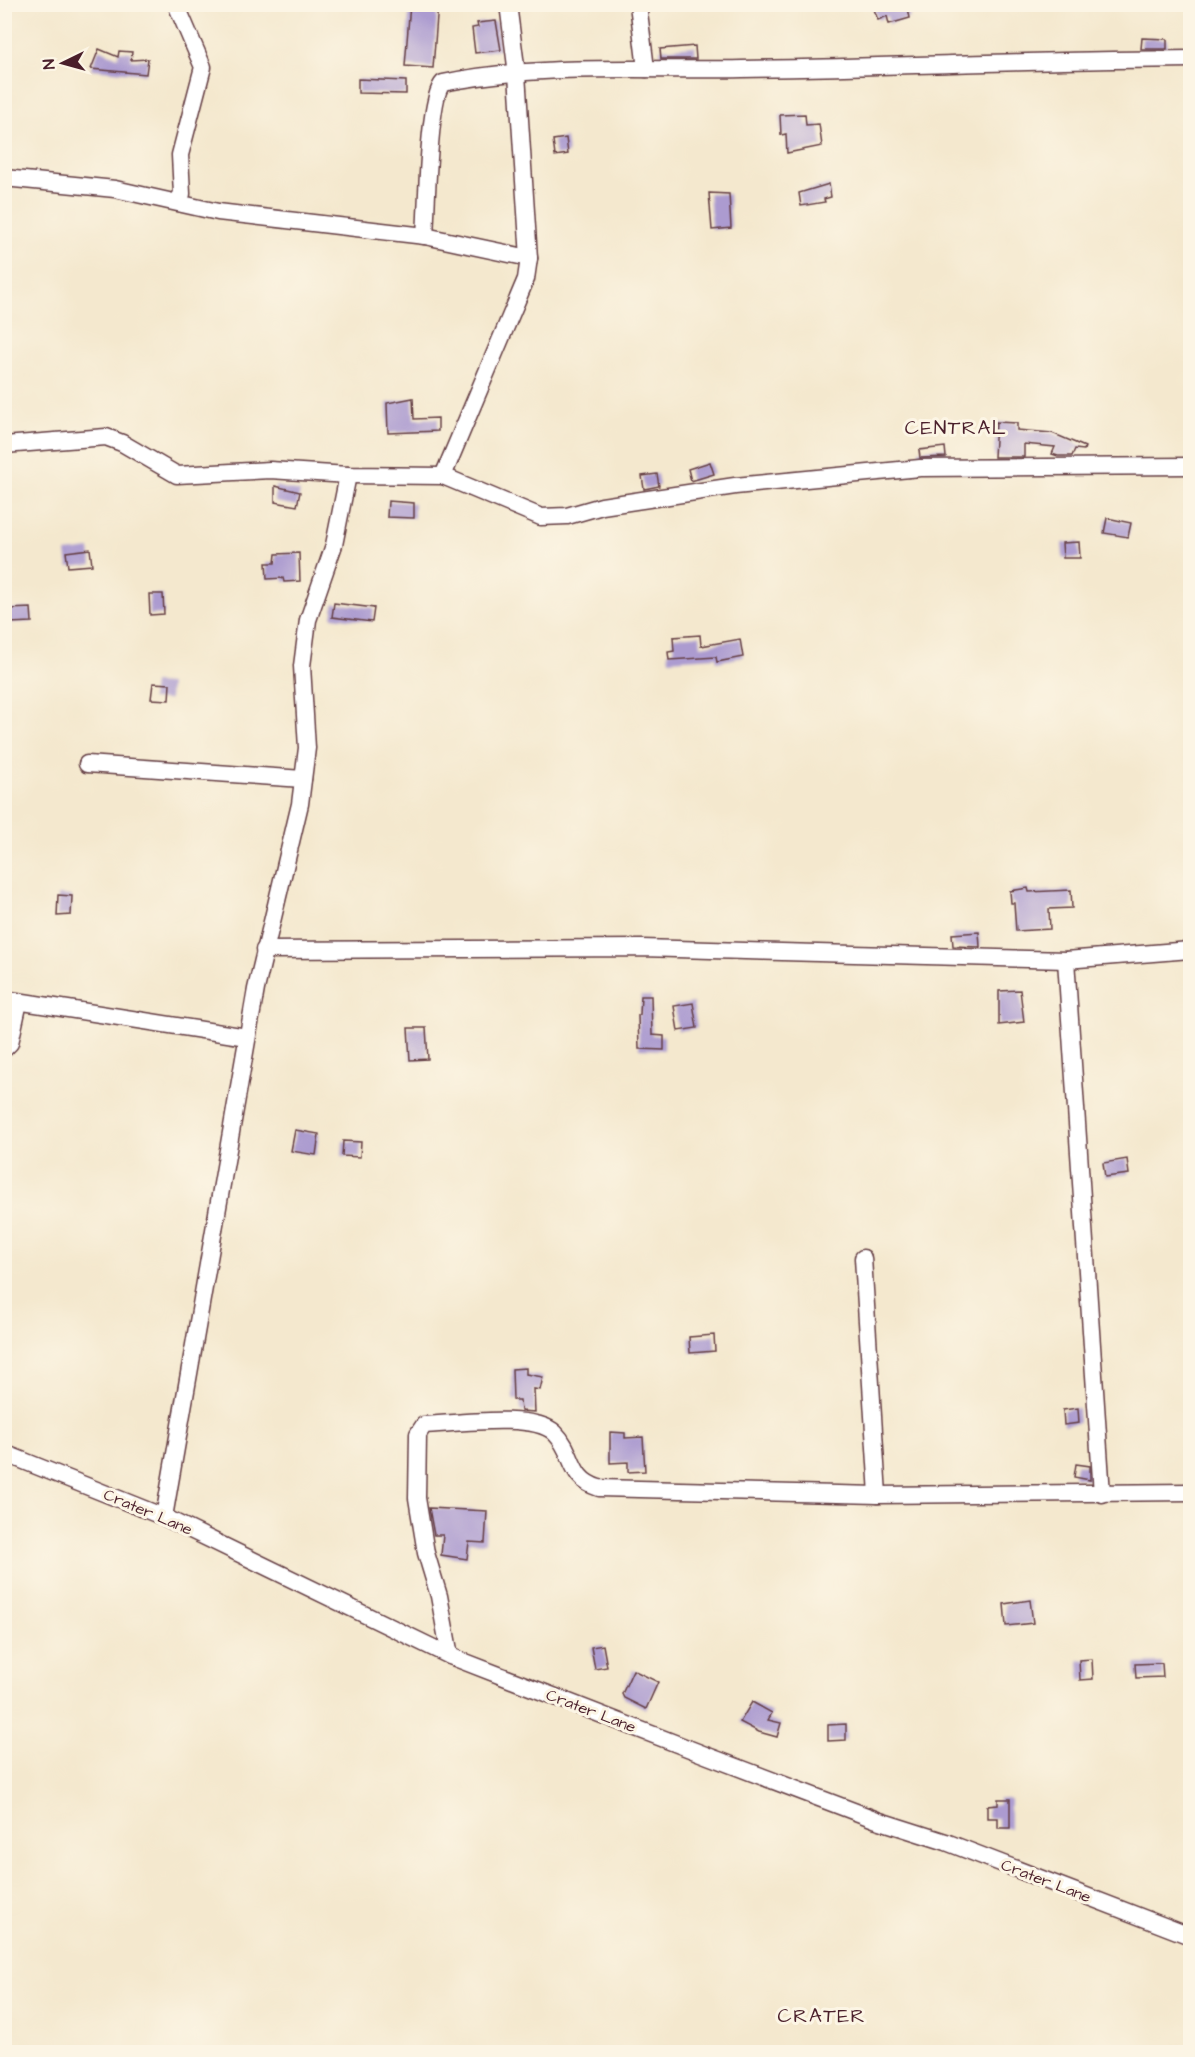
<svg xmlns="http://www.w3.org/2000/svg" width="1195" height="2057" font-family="'Architects Daughter',sans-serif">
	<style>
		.building { fill: #ac9bd0 }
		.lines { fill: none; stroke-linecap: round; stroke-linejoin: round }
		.minor-casing { stroke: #643d43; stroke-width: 19 }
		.minor { stroke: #fff; stroke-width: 16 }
		.labels { text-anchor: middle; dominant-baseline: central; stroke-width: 6; stroke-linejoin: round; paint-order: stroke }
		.street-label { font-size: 16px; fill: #4a1f2b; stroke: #fcf5e5 }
		.quarter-label { font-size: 20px; letter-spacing: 1.5px; fill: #4a1f2b; stroke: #fcf5e5 }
	</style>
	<rect width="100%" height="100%" fill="#fcf5e5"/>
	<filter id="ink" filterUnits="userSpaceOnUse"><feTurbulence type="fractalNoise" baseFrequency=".0167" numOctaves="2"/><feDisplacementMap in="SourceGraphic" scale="12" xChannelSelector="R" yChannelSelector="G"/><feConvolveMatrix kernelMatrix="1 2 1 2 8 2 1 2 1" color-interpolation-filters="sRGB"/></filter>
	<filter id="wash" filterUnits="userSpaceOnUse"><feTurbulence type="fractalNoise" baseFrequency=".008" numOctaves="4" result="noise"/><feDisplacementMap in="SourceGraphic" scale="24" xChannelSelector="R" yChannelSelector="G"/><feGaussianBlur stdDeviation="1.35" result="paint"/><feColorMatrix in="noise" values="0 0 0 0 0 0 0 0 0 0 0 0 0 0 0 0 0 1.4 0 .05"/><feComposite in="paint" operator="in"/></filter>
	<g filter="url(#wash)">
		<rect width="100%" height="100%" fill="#f4e8ce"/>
		<g id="blocks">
			<!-- building -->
			<g class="building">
				<polygon points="410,4 438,4 433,68 405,66"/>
				<polygon points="872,4 915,4 915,6 908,8 910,18 889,24 887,16 878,20"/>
				<polygon points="496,21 501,50 475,53 472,28 478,27 477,23"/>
				<polygon points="1142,38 1167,39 1167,49 1141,49"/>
				<polygon points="695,46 696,59 661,59 660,49"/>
				<polygon points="99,49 118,57 119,51 132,52 131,60 148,59 146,74 91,69"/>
				<polygon points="358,79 406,81 406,94 358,93"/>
				<polygon points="805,114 806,125 819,124 822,146 787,153 786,134 781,135 780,115"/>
				<polygon points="566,138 568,154 555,156 553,140"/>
				<polygon points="829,184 831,197 824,199 825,202 801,206 799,193"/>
				<polygon points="709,193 729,194 731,228 712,230"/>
				<polygon points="413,398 414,419 438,418 438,431 388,433 387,403"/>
				<polygon points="996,422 1017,423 1017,430 1052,433 1085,447 1084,450 1075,449 1072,456 1058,456 1052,454 1055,447 1024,444 1024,457 994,457"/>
				<polygon points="945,447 946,457 920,458 919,450"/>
				<polygon points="710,462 714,474 691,481 688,469"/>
				<polygon points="657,474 659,486 644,489 642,476"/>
				<polygon points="275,486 300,492 297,506 275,502"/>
				<polygon points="388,501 414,503 414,518 387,517"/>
				<polygon points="1107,518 1131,523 1128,537 1104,533"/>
				<polygon points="1079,542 1080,558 1063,558 1062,543"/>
				<polygon points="90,549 92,565 68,567 66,552"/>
				<polygon points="299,553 300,581 284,582 283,578 267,579 266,563 275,563 276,554"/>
				<polygon points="149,594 163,594 164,614 150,615"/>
				<polygon points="334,603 374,608 372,622 332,617"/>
				<polygon points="31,608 32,622 9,623 9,609"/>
				<polygon points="700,635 701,646 740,639 743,657 717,662 716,657 669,660 668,652 674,651 673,637"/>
				<polygon points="153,683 170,684 169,700 151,699"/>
				<polygon points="1028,888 1029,892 1071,890 1072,908 1049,909 1050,929 1016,931 1014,903 1011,903 1010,891"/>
				<polygon points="58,895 72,896 71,915 57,916"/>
				<polygon points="979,932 980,947 953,946 952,934"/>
				<polygon points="1020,990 1024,1022 999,1025 999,991"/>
				<polygon points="641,996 651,996 652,1035 664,1036 664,1050 639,1049 638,1015 640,1015"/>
				<polygon points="693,1003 697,1028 678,1031 674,1006"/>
				<polygon points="408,1028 426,1028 428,1059 410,1060"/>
				<polygon points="295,1130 319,1134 316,1155 291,1151"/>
				<polygon points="343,1141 361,1142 360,1157 342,1156"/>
				<polygon points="1127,1159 1129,1174 1105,1177 1103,1163"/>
				<polygon points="714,1335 715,1351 690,1353 689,1337"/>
				<polygon points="526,1368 526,1374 543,1377 540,1390 534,1389 535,1412 521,1411 520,1400 513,1400 512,1369"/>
				<polygon points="1078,1408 1079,1423 1064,1425 1063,1410"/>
				<polygon points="610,1432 625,1433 625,1438 643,1437 645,1471 628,1472 628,1462 610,1463"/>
				<polygon points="1076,1464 1090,1466 1090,1480 1074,1477"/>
				<polygon points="429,1508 487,1511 485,1543 469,1542 467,1559 441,1555 443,1535 434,1535"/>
				<polygon points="1030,1600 1033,1623 1006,1626 1004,1604"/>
				<polygon points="603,1645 607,1667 595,1669 591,1647"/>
				<polygon points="1092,1659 1093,1679 1080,1680 1079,1660"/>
				<polygon points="1162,1663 1163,1677 1136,1678 1135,1664"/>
				<polygon points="633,1670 658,1682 646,1709 624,1698 622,1694"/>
				<polygon points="752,1702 772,1713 768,1720 781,1723 777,1737 759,1732 740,1722"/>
				<polygon points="846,1724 846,1740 828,1741 828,1725"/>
				<polygon points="998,1799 1010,1799 1010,1828 998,1828 998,1818 987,1818 987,1806 998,1805"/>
			</g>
		</g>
	</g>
	<g filter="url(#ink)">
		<use href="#blocks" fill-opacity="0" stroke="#643d43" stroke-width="1.5"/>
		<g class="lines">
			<!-- minor casing -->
			<g class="minor-casing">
				<g id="minor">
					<polyline points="176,4 203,67 180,155 182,194 177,202"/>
					<polyline points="638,4 646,69"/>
					<polyline points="4,178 115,189 218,212 425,236 529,258"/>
					<path d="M 425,236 C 427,209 428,97 443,83 C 539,63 645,71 742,69 C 891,67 1041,60 1190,59"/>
					<polyline points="4,445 106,437 122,443 177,475 270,470 348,475 443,476 541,517 567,516 602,506 735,486 920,468 1190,466"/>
					<polyline points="443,476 526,279 529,258 517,74 508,4"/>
					<polyline points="87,764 303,779"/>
					<polyline points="264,950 642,948 1066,960 1190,950"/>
					<polyline points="1066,960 1102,1494"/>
					<polyline points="4,999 247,1037"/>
					<polyline points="4,1049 10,1043 19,1002"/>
					<polyline points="863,1258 878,1495"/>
					<polyline points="4,1453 164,1517 450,1656 708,1756 877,1820 946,1842 1190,1936"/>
					<polyline points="164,1517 256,989 300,804 307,748 302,666 308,620 334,545 348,475"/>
					<path d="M 450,1656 L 439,1596 L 426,1553 L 417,1498 L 418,1434 L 424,1425 C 453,1424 534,1412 555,1433 C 575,1453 568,1479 599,1488 L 878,1495 L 1190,1492"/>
				</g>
			</g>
			<!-- minor -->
			<use href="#minor" class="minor"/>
		</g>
	</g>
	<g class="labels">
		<!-- street labels -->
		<g class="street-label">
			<text transform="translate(148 1512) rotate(23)">Crater Lane</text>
			<text transform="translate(591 1711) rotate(21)">Crater Lane</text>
			<text transform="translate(1046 1881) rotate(21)">Crater Lane</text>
		</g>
		<!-- quarter labels -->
		<g class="quarter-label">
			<text x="956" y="428">CENTRAL</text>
			<text x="822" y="2016">CRATER</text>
		</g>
	</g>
	<!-- margin -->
	<rect width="1195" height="2057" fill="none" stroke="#fcf5e5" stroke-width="24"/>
	<!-- north arrow -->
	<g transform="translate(63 63) rotate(265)" stroke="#fcf5e5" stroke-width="4.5" paint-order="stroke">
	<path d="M0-4.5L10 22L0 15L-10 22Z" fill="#4a1f2b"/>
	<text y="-9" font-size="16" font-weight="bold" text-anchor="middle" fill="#4a1f2b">N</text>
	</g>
</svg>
